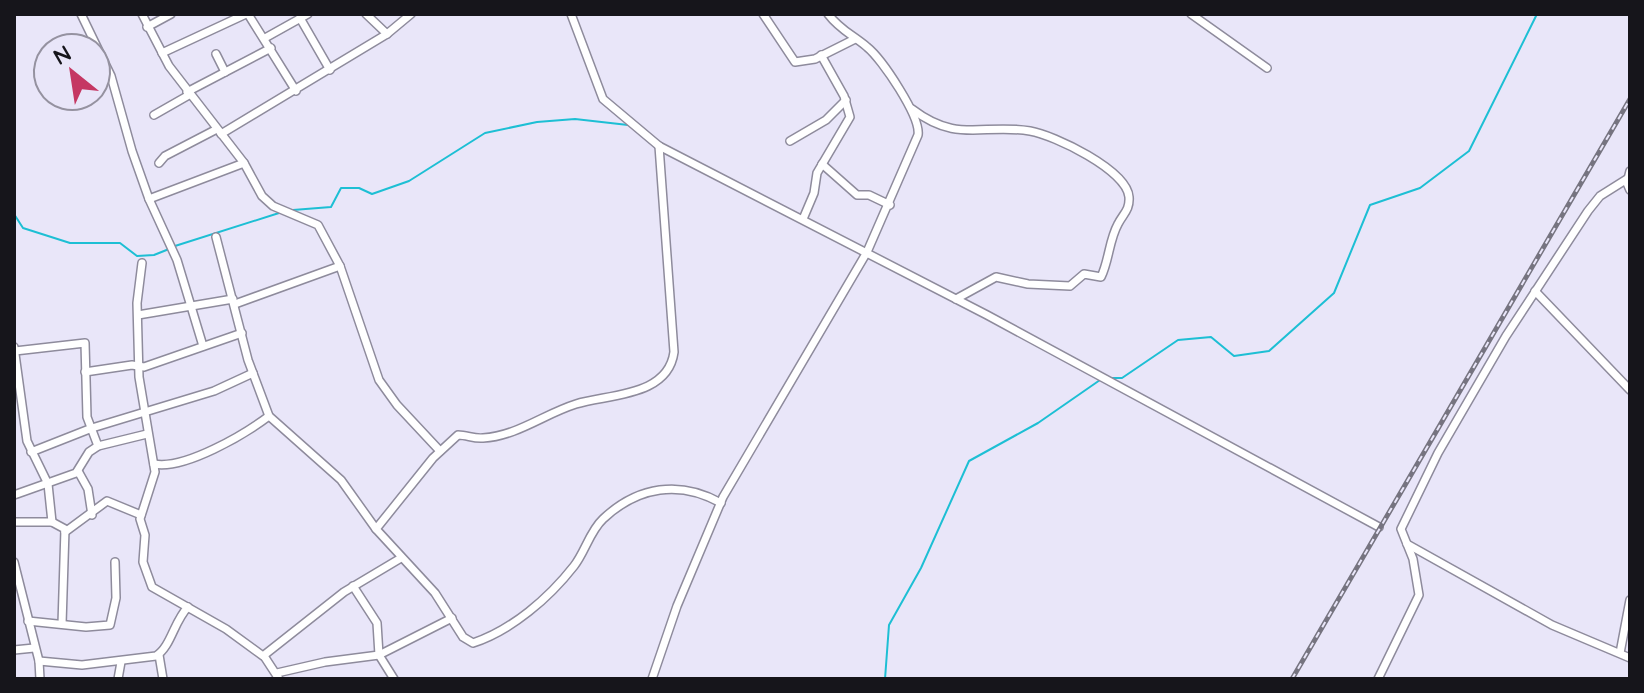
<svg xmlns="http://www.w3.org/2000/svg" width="1644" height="693" font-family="Quicksand,sans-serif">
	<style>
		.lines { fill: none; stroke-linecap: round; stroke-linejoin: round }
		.stream { stroke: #1dbfd4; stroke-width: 2 }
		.minor-casing { stroke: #8e8b9c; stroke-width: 10 }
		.minor { stroke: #fff; stroke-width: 7 }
		.rail-casing { stroke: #767480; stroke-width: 5 }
		.rail { stroke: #e9e6f9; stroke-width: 2; stroke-dasharray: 6; stroke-linecap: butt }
	</style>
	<rect width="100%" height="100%" fill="#e9e6f9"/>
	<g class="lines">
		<!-- stream -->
		<g class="stream">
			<polyline points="293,210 331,207 341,188 359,188 372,194 409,181 485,133 537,122 575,119 628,125"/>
			<polyline points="14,214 23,228 70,243 120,243 137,256 154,255 169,249"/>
			<polyline points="175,246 279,213"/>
			<polyline points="1110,378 1122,378 1178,340 1211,337 1234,356 1269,351 1334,293 1370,205 1420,188 1469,151 1537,14"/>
			<polyline points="885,679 889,625 921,568 969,461 1038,423 1100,380"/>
		</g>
		<!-- minor casing -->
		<g class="minor-casing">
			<g id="minor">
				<polyline points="81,14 111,76 132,151 149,199 177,260 203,346"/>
				<polyline points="142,14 169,66 244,163 262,196 273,206 318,225 340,266 379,380 397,405 440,451"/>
				<polyline points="248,14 296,91"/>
				<polyline points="366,14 387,34"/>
				<polyline points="571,14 603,99 659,146 987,315 1379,527"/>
				<polyline points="763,14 795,62 815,59 855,39"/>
				<polyline points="1191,14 1267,68"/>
				<polyline points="300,18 330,70"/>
				<polyline points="147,27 171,14"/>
				<polyline points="265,38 308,14"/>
				<polyline points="162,53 246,14"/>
				<polyline points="216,54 225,72"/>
				<polyline points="187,92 271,48"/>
				<path d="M 912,109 C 958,144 982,123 1030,131 C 1054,135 1127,170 1129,197 C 1130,210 1123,214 1118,224 C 1109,240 1109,261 1101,277 L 1084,274 L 1070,286 L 1028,284 L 996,277 L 956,299"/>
				<polyline points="154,115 189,95"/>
				<polyline points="221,134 387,34 411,14"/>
				<polyline points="790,141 826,120 846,100"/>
				<path d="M 659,146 L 674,352 C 668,397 608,394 576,404 C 544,414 517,436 483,438 C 474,439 467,435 458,435 L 433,458 L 376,529 L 435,593 L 463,637 L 473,643 C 512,630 549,598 574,566 C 585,552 590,531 603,519 C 638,486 680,480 721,503"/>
				<polyline points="159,163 165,156 217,129"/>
				<polyline points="822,164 857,195 869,195 890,205"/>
				<polyline points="1630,171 1627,183 1630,190"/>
				<polyline points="149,199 244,163"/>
				<polyline points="803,219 814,193 817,173 850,117 844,96 821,55"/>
				<polyline points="216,237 248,360 269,416 341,480 376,529"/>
				<polyline points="142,263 137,303 139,377 155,472 140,519 145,535 143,562 152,587 226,629 263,656 344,592 401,558"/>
				<polyline points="1535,291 1630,390"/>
				<polyline points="235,304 340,266"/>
				<polyline points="138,315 233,299"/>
				<polyline points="14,347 27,441 48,484 52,522"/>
				<polyline points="15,351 85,343 87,417 98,446"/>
				<polyline points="85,372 132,365 144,367 242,333"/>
				<polyline points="31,452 92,428 214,391 253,373"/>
				<path d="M 154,464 C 185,470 245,434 269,416"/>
				<polyline points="78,471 88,489 92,515"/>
				<polyline points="14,495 76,473 89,452 98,446 147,434"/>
				<polyline points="14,522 52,522 65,529 62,624"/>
				<polyline points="65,532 107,501 141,515"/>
				<polyline points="1407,544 1552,625 1630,658"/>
				<polyline points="14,562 39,661 40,679"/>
				<polyline points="353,586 377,623 379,655 394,679"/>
				<polyline points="28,621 86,627 110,625 116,598 115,562"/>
				<polyline points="14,650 34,648"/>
				<polyline points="1620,653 1630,600"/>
				<polyline points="159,655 163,679"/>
				<polyline points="264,656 279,679"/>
				<path d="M 39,661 L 82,665 L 156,656 C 171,647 174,621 188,607"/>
				<polyline points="277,673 325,662 379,655 452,618"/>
				<polyline points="118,679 121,662"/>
				<path d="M 652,679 L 677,606 L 723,497 L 867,252 L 918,135 C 921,117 882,59 867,47 C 853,35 840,30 828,14"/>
				<polyline points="1378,679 1419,595 1413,559 1401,529 1438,453 1506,336 1588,211 1600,196 1627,179"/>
			</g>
		</g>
		<!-- minor -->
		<use href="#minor" class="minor"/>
		<!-- rail casing -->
		<g class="rail-casing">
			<polyline id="rail" points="1292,679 1630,99"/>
		</g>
		<!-- rail -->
		<use href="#rail" class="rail"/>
	</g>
	<!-- border -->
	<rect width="1644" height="693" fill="none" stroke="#16151b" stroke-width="32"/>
	<!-- north arrow -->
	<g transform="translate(72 72) rotate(330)"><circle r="38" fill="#e9e6f9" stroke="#9592a0" stroke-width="2"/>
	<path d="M0-6L14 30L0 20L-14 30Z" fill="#c53763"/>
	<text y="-12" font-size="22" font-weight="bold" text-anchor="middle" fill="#16151b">N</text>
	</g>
</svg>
